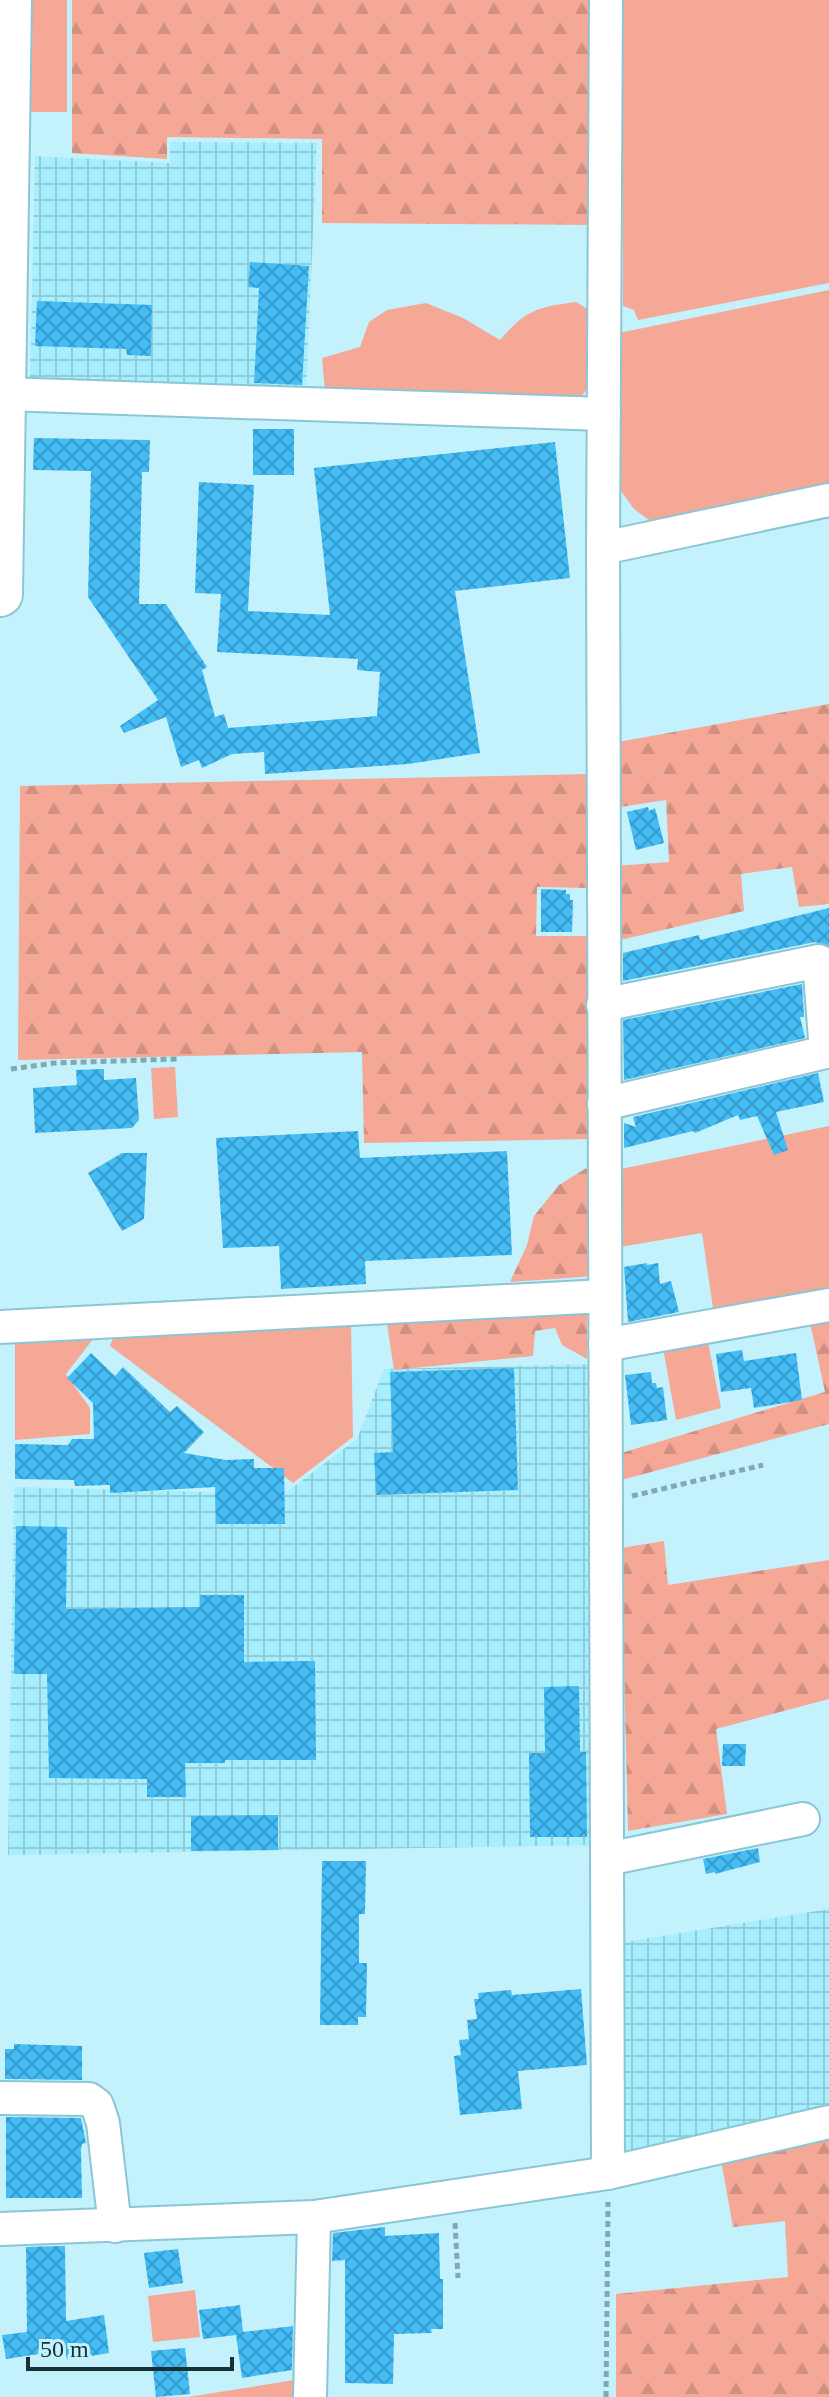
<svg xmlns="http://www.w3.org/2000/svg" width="829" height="2397" font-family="'Times New Roman',serif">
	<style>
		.industrial { fill: url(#industrial-grid) }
		.green { fill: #f5a896 }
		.forest { fill: url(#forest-firs) }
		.building { fill: url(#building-cross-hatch) }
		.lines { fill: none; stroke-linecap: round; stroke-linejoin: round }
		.street-casing { stroke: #8cc6d4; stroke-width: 36 }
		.primary-casing { stroke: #8cc6d4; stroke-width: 48 }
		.path { stroke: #82a9b1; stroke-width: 5; stroke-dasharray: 6 4; stroke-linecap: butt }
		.street { stroke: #fff; stroke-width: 32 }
		.primary { stroke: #fff; stroke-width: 44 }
	</style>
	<defs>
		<pattern id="industrial-grid" width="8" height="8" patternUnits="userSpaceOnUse" patternTransform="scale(2)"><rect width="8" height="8" fill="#a7eefe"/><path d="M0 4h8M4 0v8" fill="none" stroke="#8fccda"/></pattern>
		<pattern id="forest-firs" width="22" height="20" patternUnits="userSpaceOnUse" patternTransform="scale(2)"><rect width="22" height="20" fill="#f5a896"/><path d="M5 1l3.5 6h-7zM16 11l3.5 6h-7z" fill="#d19182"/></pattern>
		<pattern id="building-cross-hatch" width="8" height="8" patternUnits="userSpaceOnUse" patternTransform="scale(2)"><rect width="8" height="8" fill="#44bdf7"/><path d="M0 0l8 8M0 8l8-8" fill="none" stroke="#389ac9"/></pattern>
	</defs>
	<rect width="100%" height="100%" fill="#c3f2fd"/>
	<!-- industrial -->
	<g class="industrial">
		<polygon points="170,142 317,143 306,389 30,377 35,156 170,163"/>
		<polygon points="595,1364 598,1845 8,1855 14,1487 284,1494 357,1439 384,1369"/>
		<polygon points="829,1909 829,2109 625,2156 619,2147 619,1943"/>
	</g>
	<!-- green -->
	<g class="green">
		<polygon points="28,0 67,0 67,112 25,112"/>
		<polygon points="623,0 829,0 829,283 638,320 634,310 623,306"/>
		<polygon points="829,290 829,484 653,523 634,509 621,491 619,333"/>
		<path d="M 576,302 L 597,315 L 591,383 L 581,397 L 325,392 L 322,358 L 360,347 L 369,322 L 387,310 L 426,303 L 463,318 L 500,340 C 526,310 537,307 576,302 Z"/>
		<polygon points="175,1067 178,1117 154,1119 151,1068"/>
		<polygon points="829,1126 829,1295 714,1315 702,1233 620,1247 616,1170"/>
		<polygon points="351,1323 353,1437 293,1483 110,1346 116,1330"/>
		<polygon points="100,1330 66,1374 90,1408 90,1434 15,1440 15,1336"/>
		<polygon points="707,1337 721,1408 676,1420 663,1348"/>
		<polygon points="195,2290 200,2337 153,2342 148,2296"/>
		<polygon points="301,2379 300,2397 188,2397"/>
	</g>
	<!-- forest -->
	<g class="forest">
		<polygon points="72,0 595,0 595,225 322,223 322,139 167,137 167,159 72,153"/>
		<polygon points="829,704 829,904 799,907 792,867 741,874 744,911 616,941 615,866 669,862 666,800 620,807 618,742"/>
		<polygon points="589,774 589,888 537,887 536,936 590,936 590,1139 364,1143 362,1052 18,1060 20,786"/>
		<polygon points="588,1167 595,1276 510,1282 527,1245 534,1216 559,1185"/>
		<polygon points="587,1307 587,1359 562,1345 555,1328 535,1331 533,1356 394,1370 386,1317"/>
		<polygon points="829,1315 829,1424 618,1481 618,1454 825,1392 809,1318"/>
		<polygon points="664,1541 668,1585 829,1560 829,1699 716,1729 727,1814 628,1831 621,1548"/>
		<polygon points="829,2134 829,2397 616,2397 616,2294 788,2277 785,2221 733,2227 721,2160"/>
	</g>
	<!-- building -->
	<g class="building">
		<polygon points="250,262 309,266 302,385 254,383 259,288 248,287"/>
		<polygon points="37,301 152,305 151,356 127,355 126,349 35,346"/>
		<rect x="253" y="429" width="41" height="46"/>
		<polygon points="34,438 150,440 149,472 142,472 139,604 166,604 207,667 202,670 215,717 224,714 228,728 377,716 380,672 357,670 358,659 217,652 221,594 195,593 199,482 254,485 248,611 330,615 314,468 555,442 570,578 455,591 480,753 408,764 265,774 264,752 232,754 202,768 199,760 181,767 166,717 124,733 120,726 158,700 88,597 91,471 33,470"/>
		<polygon points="648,807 649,811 655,808 664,843 636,850 627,812"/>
		<polygon points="541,889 566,890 566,894 570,894 570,900 573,900 572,932 541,932"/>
		<polygon points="829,908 829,946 815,942 623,981 623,953 699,935 700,940"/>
		<polygon points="802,984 804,1017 800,1017 805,1038 624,1080 623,1020"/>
		<polygon points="104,1069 104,1080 136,1078 139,1120 132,1128 35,1133 33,1088 77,1085 76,1070"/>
		<polygon points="818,1073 824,1102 776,1112 788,1150 774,1155 757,1116 740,1120 738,1115 695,1133 693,1131 624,1148 624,1123 636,1127 633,1117"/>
		<polygon points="358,1131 360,1158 507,1151 512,1255 365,1261 366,1284 281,1289 279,1246 223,1248 216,1138"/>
		<polygon points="122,1153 147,1153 144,1219 122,1231 88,1173"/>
		<polygon points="647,1263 647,1265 658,1263 660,1284 671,1281 679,1312 628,1322 624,1267"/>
		<polygon points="742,1350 744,1361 796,1353 802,1400 754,1408 751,1388 721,1392 716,1354"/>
		<polygon points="91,1353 115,1376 123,1367 170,1412 177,1406 204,1432 184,1453 226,1460 254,1459 254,1468 284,1468 285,1524 216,1524 215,1487 110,1493 110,1485 75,1486 74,1480 15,1479 15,1444 68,1445 72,1439 94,1439 93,1403 67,1378"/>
		<polygon points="514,1368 518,1490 376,1495 374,1453 393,1452 390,1372"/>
		<polygon points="651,1372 652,1383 656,1383 657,1388 663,1387 667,1420 631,1425 625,1375"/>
		<polygon points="16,1526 67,1527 66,1609 200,1607 200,1595 244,1595 244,1662 315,1661 316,1760 225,1760 225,1763 185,1763 186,1797 147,1797 147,1779 49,1778 47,1674 14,1674"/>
		<polygon points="579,1686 580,1752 586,1752 587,1837 530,1837 529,1753 545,1753 544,1687"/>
		<polygon points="723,1744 746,1744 745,1766 722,1766"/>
		<polygon points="278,1815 278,1850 191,1851 191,1816"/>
		<polygon points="758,1848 760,1862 715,1874 715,1872 706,1874 703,1859"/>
		<polygon points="322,1861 366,1861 365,1914 359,1914 359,1963 367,1963 366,2017 358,2017 358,2025 320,2025"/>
		<polygon points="581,1989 587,2065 518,2071 522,2109 460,2115 454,2056 461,2055 459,2040 469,2039 467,2020 477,2019 474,1999 479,1999 478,1993 511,1990 512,1995"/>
		<polygon points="14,2044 82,2046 82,2080 5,2079 5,2049 14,2049"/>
		<polygon points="6,2117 81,2118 86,2143 82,2144 81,2149 82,2198 6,2198"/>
		<polygon points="385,2227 385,2236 439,2233 440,2279 443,2279 443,2329 431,2329 432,2333 394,2334 393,2384 345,2383 345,2260 332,2261 333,2233"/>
		<polygon points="65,2246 66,2321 104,2315 109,2353 67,2360 65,2350 6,2359 2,2335 27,2332 26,2247"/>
		<polygon points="178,2249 183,2283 149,2288 144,2253"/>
		<polygon points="240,2305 243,2332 293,2326 292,2370 242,2378 236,2335 203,2339 199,2310"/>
		<polygon points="185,2348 190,2394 156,2397 151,2351"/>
	</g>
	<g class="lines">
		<!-- street casing -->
		<g class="street-casing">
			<g id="street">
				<polyline points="606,0 603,548 608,2173"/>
				<polyline points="4,394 604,414"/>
				<polyline points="603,548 829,500"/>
				<polyline points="603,1005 819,961 826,1052 604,1104"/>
				<polyline points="0,1327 604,1296"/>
				<polyline points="605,1345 829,1305"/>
				<polyline points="607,1859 803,1819"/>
				<polyline points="0,2098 89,2099 97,2105 103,2123 115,2226"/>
				<polyline points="0,2229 314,2217 608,2173 829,2122"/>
				<polyline points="310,2397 314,2217"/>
			</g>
		</g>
		<!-- primary casing -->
		<g class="primary-casing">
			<polyline id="primary" points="0,594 9,0"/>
		</g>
		<!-- path -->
		<g class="path">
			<polyline points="11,1069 55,1063 177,1059"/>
			<polyline points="632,1496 763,1465"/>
			<polyline points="455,2223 458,2278"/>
			<polyline points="606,2397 608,2202"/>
		</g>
		<!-- street -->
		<use href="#street" class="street"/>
		<!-- primary -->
		<use href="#primary" class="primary"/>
	</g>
	<!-- scale -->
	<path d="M28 2357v12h204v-12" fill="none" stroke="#173035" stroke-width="4"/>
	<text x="40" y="2357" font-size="24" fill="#173035" stroke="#c3f2fd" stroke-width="6" paint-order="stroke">50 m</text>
</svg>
